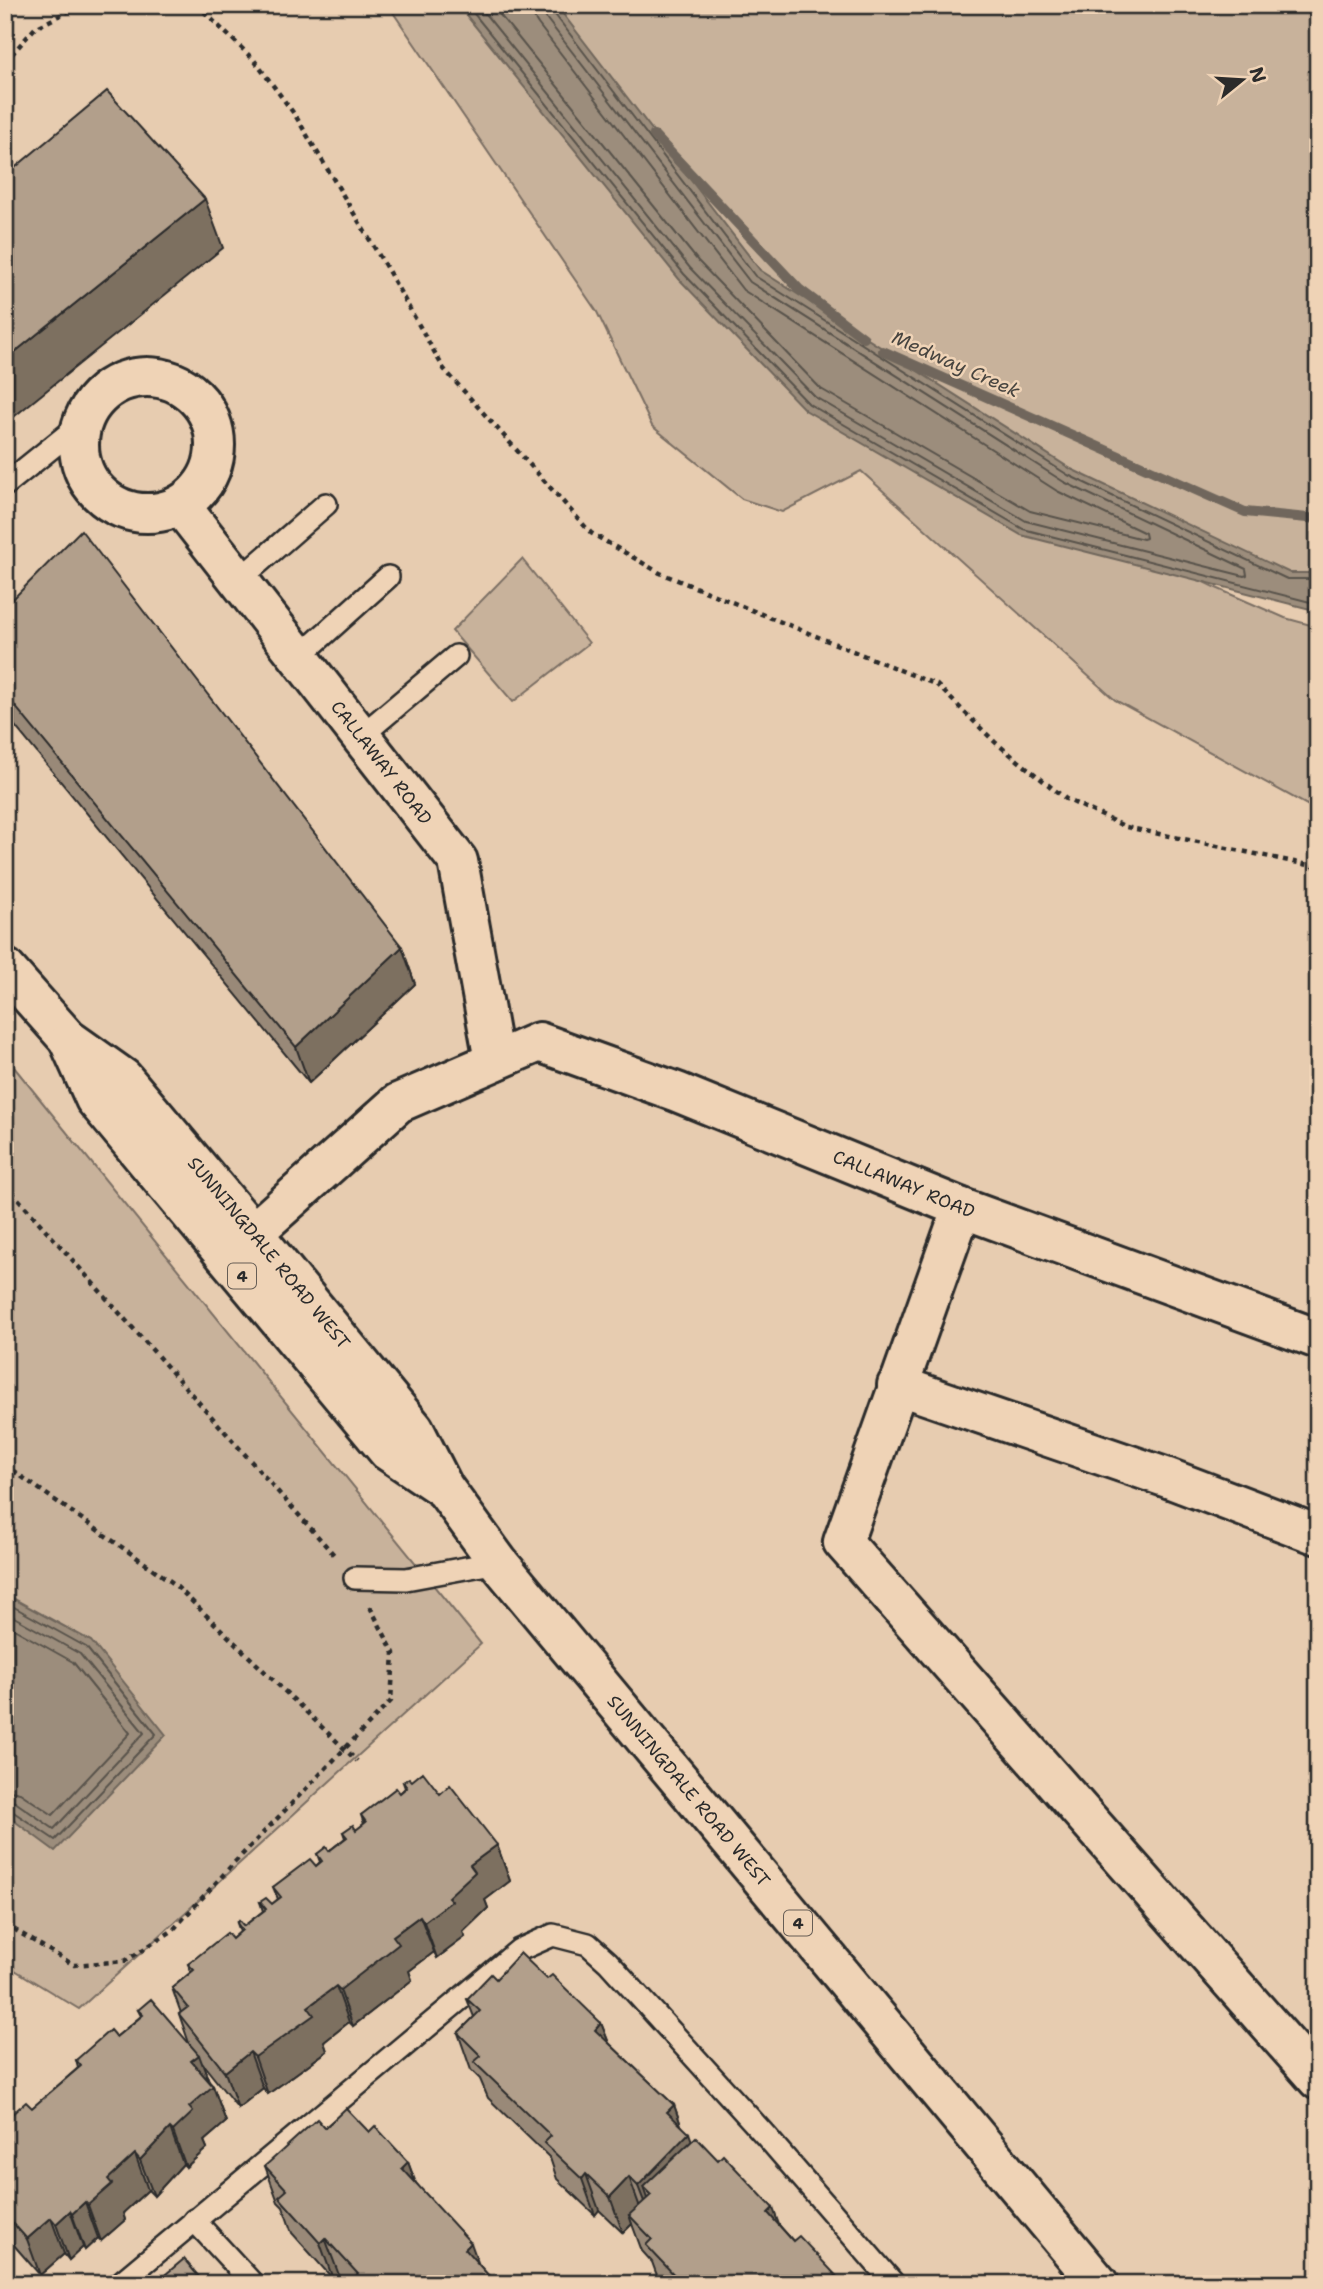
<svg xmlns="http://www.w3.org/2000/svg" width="1323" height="2289" font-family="'Shantell Sans',sans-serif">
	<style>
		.green { fill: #c8b29b; stroke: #7a6e63; stroke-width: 2 }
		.water { fill: #9c8d7b; stroke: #6f665b; stroke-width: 2 }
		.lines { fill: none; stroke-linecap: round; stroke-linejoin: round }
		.shore { stroke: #58524b; stroke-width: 2 }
		.stream { stroke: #6f665b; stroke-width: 10 }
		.service-casing { stroke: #2b2b2b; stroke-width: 26 }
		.minor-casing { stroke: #2b2b2b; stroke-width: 44 }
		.primary-casing { stroke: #2b2b2b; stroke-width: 44 }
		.path { stroke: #2b2b2b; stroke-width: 4.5; stroke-dasharray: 5 5; stroke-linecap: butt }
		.service { stroke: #efd3b6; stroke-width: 21 }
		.minor { stroke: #efd3b6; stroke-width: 38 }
		.primary { stroke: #efd3b6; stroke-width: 38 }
		.wall { fill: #998978; stroke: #2b2b2b; stroke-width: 2 }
		.shaded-wall { fill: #7d6f61; stroke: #2b2b2b; stroke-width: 2 }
		.building { fill: #b29f8b; stroke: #2b2b2b; stroke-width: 2 }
		.labels { text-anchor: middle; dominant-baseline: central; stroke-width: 5; stroke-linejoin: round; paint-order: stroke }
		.shield { fill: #efd3b6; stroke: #665d55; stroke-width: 2 }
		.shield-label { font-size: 16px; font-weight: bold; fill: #2b2b2b }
		.street-label { font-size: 18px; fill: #2b2b2b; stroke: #efd3b6 }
		.water-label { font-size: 19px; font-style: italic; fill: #47443f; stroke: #efd3b6 }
	</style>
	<rect width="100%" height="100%" fill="#e7ccb0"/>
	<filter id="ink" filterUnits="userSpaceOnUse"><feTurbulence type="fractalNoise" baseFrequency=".0143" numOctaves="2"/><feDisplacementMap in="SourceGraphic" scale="14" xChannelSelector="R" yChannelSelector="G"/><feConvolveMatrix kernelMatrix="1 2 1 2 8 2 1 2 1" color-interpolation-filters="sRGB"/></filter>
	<g filter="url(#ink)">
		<!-- green -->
		<g class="green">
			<polygon points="388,5 473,5 794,369 984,476 1214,587 1285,618 1318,627 1318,811 1115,700 861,471 782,512 742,499 652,426 597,312"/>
			<polygon points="499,5 1318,5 1318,609 805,358"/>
			<polygon points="522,559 589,643 513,702 452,631"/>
			<polygon points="5,1056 481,1644 79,2009 5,1964"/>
		</g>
		<!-- water -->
		<g class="water">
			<polygon points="458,5 556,5 760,270 1071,469 1290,573 1318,573 1318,611 1021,535 805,410 679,279"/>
			<polygon points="5,1594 91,1641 166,1735 55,1851 5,1814"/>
		</g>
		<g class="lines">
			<!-- shore -->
			<g class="shore">
				<polyline points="467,5 684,274 809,404 1023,529 1318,604"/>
				<polyline points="478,5 690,268 815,397 1026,521 1244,576 1247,575 1246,569 1064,482 750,282 546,18 542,5"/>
				<polyline points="492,5 698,261 821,389 1030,511 1143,539 1146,538 1145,533 1057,491 743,290 538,24 533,16 532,5"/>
				<polyline points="551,5 553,12 755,276 1068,475 1287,579 1318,579"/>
				<polyline points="5,1602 86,1647 156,1734 55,1840 12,1811 5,1809"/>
				<polyline points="5,1612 80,1654 144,1733 54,1829 15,1802 5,1800"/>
				<polyline points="5,1624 73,1662 130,1733 53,1815 20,1793 5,1790"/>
			</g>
			<!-- stream -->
			<g class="stream">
				<polyline points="654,135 799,289 864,338"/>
				<polyline points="883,351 1245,512 1318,519"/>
			</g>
			<!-- service casing -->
			<g class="service-casing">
				<g id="service">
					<polyline points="5,485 82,423"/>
					<polyline points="239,580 326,504"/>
					<polyline points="299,657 388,577"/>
					<polyline points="361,736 456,656"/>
					<polyline points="355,1578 406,1579 498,1562"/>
					<polyline points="194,2220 253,2284"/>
					<polyline points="119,2284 519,1950 553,1935 588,1944 608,1962 766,2136 894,2284"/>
				</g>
			</g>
			<!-- minor casing -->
			<g class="minor-casing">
				<g id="minor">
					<circle cx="147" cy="445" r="68"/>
					<path id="s1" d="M 180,505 L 458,861 L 494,1061"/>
					<polyline points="962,1208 843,1542 1318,2080"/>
					<path id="s2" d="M 253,1233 L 398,1103 L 539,1042 L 677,1092 L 962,1208 L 1318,1339"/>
					<polyline points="897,1385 1168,1478 1318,1535"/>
				</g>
			</g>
			<!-- primary casing -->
			<g class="primary-casing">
				<g id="primary">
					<path id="s3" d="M 5,968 L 68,1039 L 123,1078 L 253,1233 L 414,1429 L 444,1488 L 498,1562 L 1099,2284"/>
					<polyline points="69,1041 95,1099 388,1451 443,1488"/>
				</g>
			</g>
			<!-- path -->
			<g class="path">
				<polyline points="197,5 254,60 295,115 386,267 444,369 591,533 660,573 937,685 996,743 1066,799 1126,827 1318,867"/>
				<polyline points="5,62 35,28 81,5"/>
				<polyline points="5,1184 336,1557"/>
				<polyline points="5,1465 173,1583 357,1761"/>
				<polyline points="5,1924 74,1965 125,1961 172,1931 233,1864 391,1701 394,1653 370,1607"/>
			</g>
			<!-- service -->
			<use href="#service" class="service"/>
			<!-- minor -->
			<use href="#minor" class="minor"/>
			<!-- primary -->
			<use href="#primary" class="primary"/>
		</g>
		<!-- wall -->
		<g class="wall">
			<polygon points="5,607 402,947 415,984 309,1083 5,714"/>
			<polygon points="412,1781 440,1794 497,1845 510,1881 485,1900 488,1908 463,1932 465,1937 437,1958 434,1952 409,1971 412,1980 353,2026 349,2022 324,2042 327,2051 268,2094 263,2088 238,2108 202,2063 209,2082 213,2086 226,2122 204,2141 207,2148 186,2167 183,2164 154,2196 148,2190 123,2213 125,2220 101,2241 98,2238 85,2250 83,2247 69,2260 64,2254 40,2275 5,2235 5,2120 32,2108 78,2068 76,2060 116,2037 141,2016 138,2010 189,2043 179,2014 181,2013 172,1988 191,1972 188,1964 232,1939 240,1932 237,1923 244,1926 263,1911 260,1902 272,1904 278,1899 273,1887 316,1866 320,1862 317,1854 329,1851 345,1838 343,1832 356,1830 364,1824 361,1815 400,1793 405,1788 403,1782"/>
			<polygon points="496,1979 547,1979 601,2023 609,2043 674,2105 681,2125 692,2141 779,2225 793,2241 844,2284 661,2284 659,2281 652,2262 642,2251 632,2224 623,2233 599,2210 595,2215 557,2179 550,2158 488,2098 480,2079 471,2070 458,2033 474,2017 467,1999"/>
			<polygon points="325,2128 369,2132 408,2162 416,2183 478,2264 489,2276 492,2284 347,2284 339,2275 333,2279 292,2233 283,2207 278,2202 265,2166"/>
		</g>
		<!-- shaded-wall -->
		<g class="shaded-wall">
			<polygon points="205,199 223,248 5,424 5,360"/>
			<polygon points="402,947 415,984 309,1083 296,1047"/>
			<polygon points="497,1845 510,1881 485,1900 488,1908 463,1932 465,1937 437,1958 424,1922 448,1897 470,1865"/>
			<polygon points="420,1916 434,1952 409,1971 412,1980 353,2026 340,1990 393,1936"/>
			<polygon points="336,1986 349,2022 324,2042 327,2051 268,2094 255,2057 308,2007"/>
			<polygon points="601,2023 615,2059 595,2030"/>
			<polygon points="250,2052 263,2088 238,2108 225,2072"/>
			<polygon points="199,2055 211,2087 213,2086 226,2122 204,2141 207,2148 186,2167 173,2131 189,2107 191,2061"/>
			<polygon points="674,2105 685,2137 689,2133 702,2169 651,2195 643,2187 654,2219 652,2222 638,2186 667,2112"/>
			<polygon points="170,2128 183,2164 154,2196 140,2160"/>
			<polygon points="135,2154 148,2190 123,2213 125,2220 101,2241 88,2205 108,2179"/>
			<polygon points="408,2162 421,2199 402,2168"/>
			<polygon points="586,2174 599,2210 595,2215 582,2179"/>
			<polygon points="629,2177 642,2213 629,2215 632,2224 623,2233 610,2197"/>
			<polygon points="85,2202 98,2238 85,2250 72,2214"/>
			<polygon points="773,2208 786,2244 768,2213"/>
			<polygon points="70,2211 83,2247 69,2260 56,2224"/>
			<polygon points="51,2218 64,2254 40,2275 27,2239"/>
			<polygon points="325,2238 339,2275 333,2279 320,2243"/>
			<polygon points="471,2243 484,2279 465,2249"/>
			<polygon points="684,2275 687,2284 680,2284 679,2280"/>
			<polygon points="489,2276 492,2284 481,2284"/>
		</g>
		<!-- building -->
		<g class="building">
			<polygon points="107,91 205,199 5,360 5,176"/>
			<polygon points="81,530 402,947 296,1047 5,694 5,607"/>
			<polygon points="423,1772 440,1794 450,1785 497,1845 470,1865 475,1872 448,1897 452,1901 424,1922 420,1916 393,1936 399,1944 340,1990 336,1986 308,2007 314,2015 255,2057 250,2052 225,2072 179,2014 188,2007 172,1988 194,1970 188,1964 227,1933 232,1939 242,1930 237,1923 239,1920 244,1926 266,1909 260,1902 266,1898 272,1904 281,1897 273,1887 310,1859 316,1866 322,1861 317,1854 326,1847 329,1851 347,1837 343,1832 353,1825 356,1830 366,1822 361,1815 396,1788 400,1793 407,1787 403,1782 409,1778 412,1781"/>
			<polygon points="520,1953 547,1979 552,1975 601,2023 595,2030 674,2105 667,2112 689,2133 638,2186 629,2177 610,2197 586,2174 582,2179 544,2143 551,2136 474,2062 481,2056 458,2033 480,2011 467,1999 491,1974 496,1979"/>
			<polygon points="151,1999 199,2055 191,2061 213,2086 189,2107 193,2112 173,2131 170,2128 140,2160 135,2154 108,2179 112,2184 88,2205 85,2202 72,2214 70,2211 56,2224 51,2218 27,2239 5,2214 5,2120 26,2102 32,2108 81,2066 76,2060 110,2030 116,2037 143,2015 138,2010"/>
			<polygon points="346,2108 369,2132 375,2126 408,2162 402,2168 471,2243 465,2249 489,2276 481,2284 356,2284 352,2280 358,2274 325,2238 320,2243 279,2197 287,2190 265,2166 317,2119 325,2128"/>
			<polygon points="696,2137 718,2160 723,2155 773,2208 768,2213 793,2241 799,2236 844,2284 692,2284 684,2275 679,2280 646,2245 652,2239 629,2215 651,2195 643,2187"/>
			<polygon points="184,2259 205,2284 154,2284"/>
		</g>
	</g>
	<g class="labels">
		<!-- shield labels -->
		<g class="shield">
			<rect x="228" y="1263.5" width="28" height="25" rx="5"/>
			<rect x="784" y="1910.5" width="28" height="25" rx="5"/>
		</g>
		<g class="shield-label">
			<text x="242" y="1276">4</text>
			<text x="798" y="1923">4</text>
		</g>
		<!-- street labels -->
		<g class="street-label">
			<text stroke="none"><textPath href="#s1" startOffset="327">CALLAWAY ROAD</textPath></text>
			<text stroke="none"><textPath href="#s2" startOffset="740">CALLAWAY ROAD</textPath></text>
			<text stroke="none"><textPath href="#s3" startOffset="390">SUNNINGDALE ROAD WEST</textPath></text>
			<text stroke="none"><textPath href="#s3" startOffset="1074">SUNNINGDALE ROAD WEST</textPath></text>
		</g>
		<!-- water labels -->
		<g class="water-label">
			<text transform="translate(956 364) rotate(24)">Medway Creek</text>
		</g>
	</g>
	<!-- margin -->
	<rect width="1323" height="2289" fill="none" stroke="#efd3b6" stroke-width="28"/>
	<rect x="14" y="14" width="1295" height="2261" fill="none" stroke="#2b2b2b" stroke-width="2.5" filter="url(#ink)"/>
	<!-- north arrow -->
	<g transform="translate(1242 80) rotate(72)" stroke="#efd3b6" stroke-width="5" paint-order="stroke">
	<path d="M0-5L12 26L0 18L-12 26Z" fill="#2b2b2b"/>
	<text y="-10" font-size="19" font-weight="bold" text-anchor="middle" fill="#2b2b2b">N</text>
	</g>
</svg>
